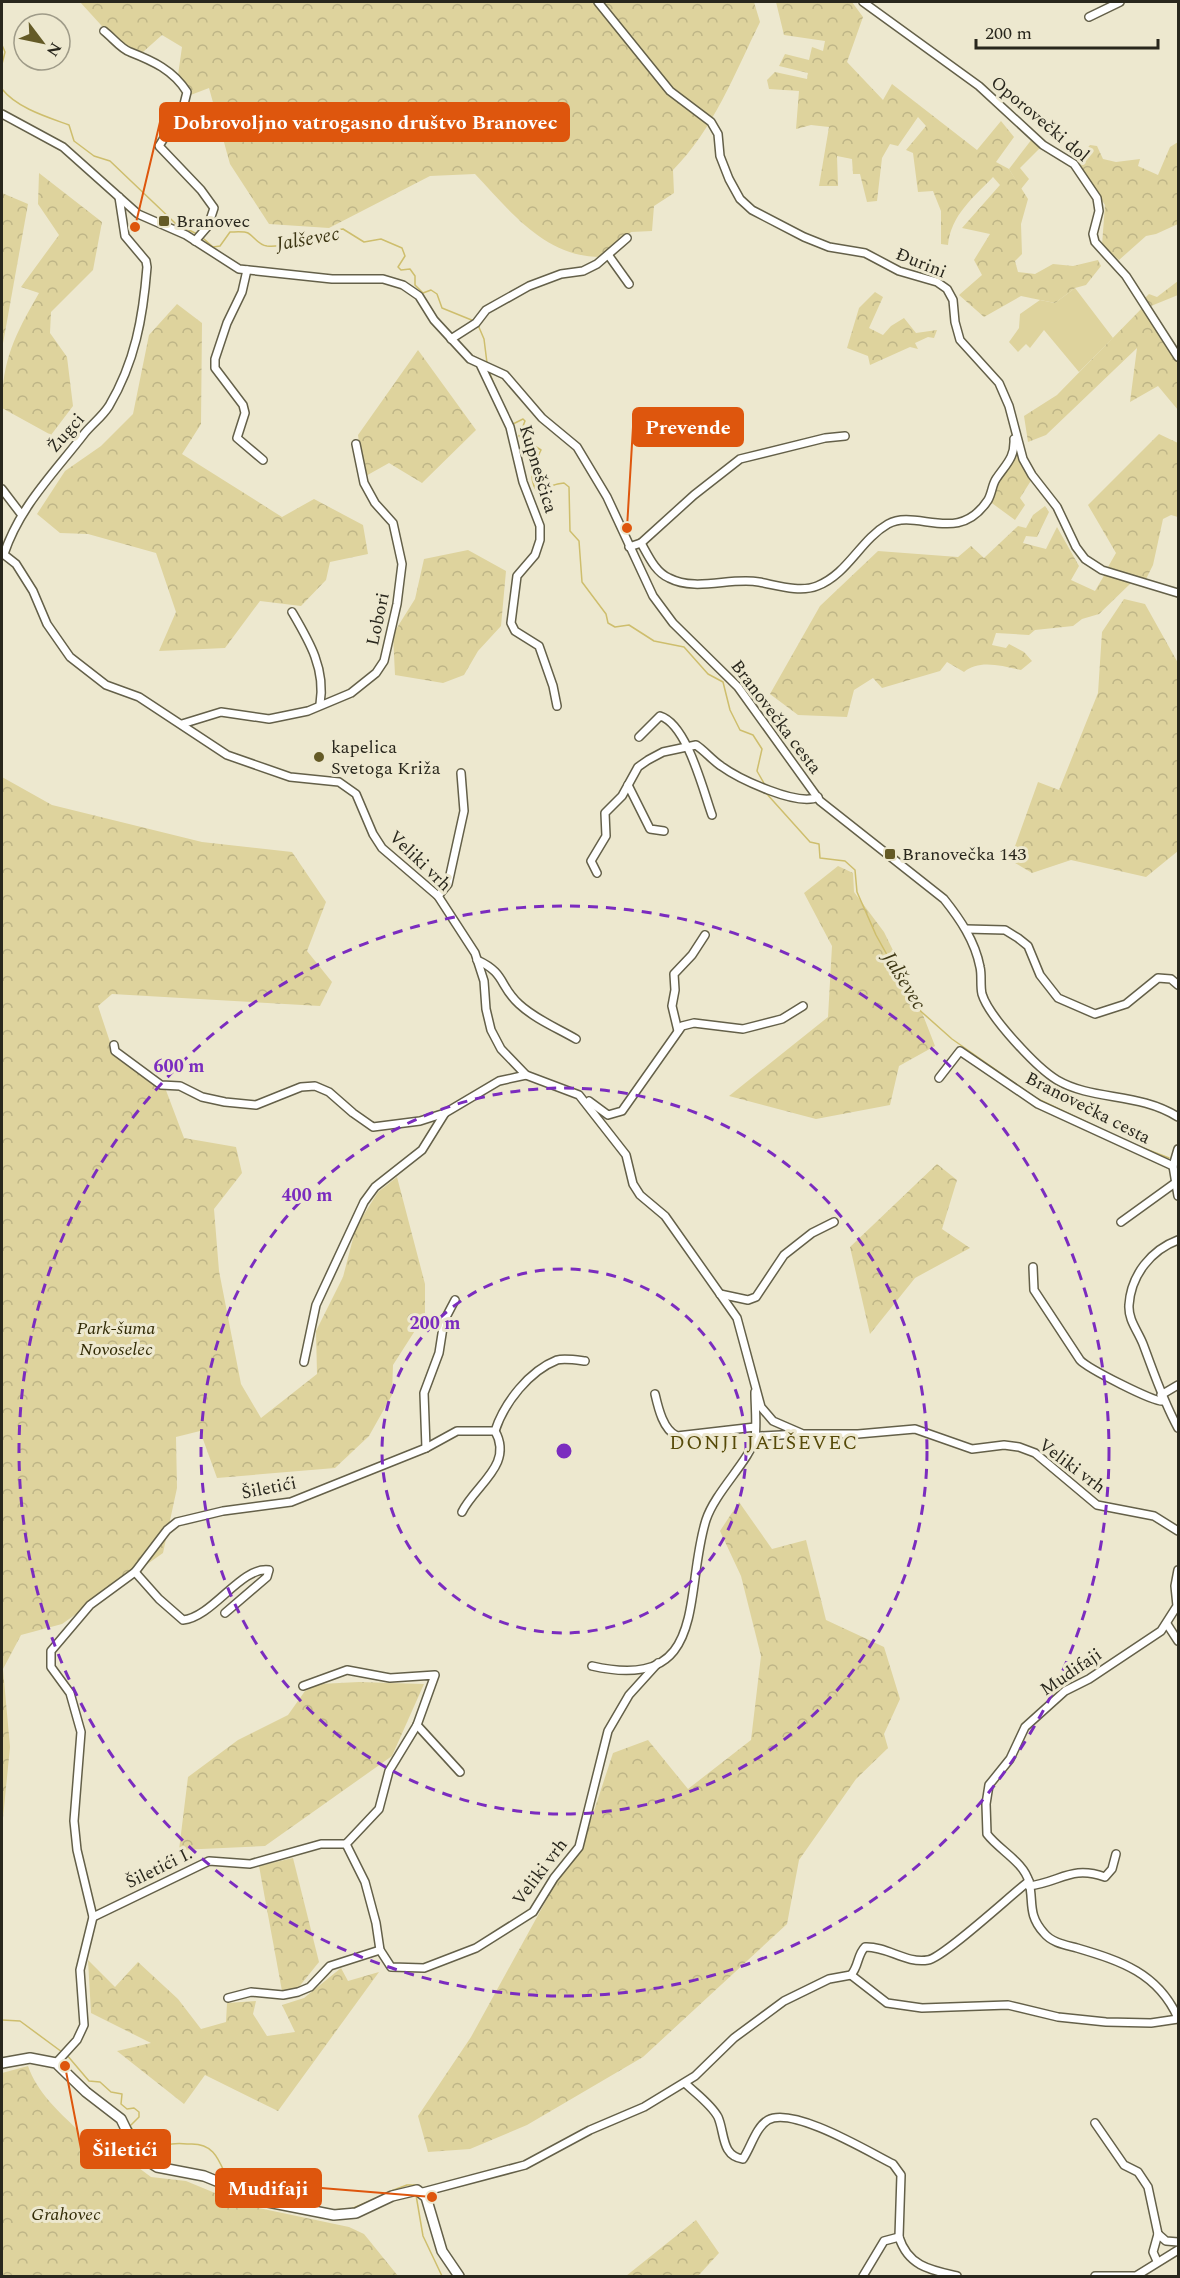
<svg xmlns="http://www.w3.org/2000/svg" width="1180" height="2278" font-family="Spectral,serif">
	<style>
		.green { fill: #ded39d }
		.forest { fill: url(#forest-crowns) }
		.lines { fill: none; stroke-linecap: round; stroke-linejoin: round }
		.stream { stroke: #cebe6d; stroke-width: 1.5 }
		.street-casing { stroke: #646049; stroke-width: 10 }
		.secondary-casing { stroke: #646049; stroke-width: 12 }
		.street { stroke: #fff; stroke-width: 7 }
		.secondary { stroke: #fff; stroke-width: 9 }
		.ring { fill: none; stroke: #7b2cbf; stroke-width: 3; stroke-dasharray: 10 8 }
		.poi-dot { fill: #645a26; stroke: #ede8cf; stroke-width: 2 }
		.labels { text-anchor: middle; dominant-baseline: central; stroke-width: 6; stroke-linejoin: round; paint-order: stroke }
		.street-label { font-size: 18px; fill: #29271d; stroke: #ede8cf }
		.poi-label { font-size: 18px; fill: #29271d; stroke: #ede8cf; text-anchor: start }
		.park-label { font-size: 18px; font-style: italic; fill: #312a05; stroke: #ede8cf }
		.water-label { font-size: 20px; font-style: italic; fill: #3d3613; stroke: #ede8cf }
		.neighbourhood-label { font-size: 20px; letter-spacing: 1.5px; fill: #564a09; stroke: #ede8cf }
		.centre { fill: #7b2cbf; stroke: #ede8cf; stroke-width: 3 }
		.ring-label { font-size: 18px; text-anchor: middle; font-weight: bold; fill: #7b2cbf; stroke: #ede8cf; stroke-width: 6; stroke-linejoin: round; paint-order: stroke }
		.leader { fill: none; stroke: #de560d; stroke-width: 2 }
		.callout-dot { fill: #de560d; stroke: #ede8cf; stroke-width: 2 }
		.callout { fill: #de560d; stroke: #de560d; stroke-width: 2 }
		.callout-label { font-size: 20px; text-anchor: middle; font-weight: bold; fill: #fff }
	</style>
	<defs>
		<pattern id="forest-crowns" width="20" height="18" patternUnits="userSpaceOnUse" patternTransform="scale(1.5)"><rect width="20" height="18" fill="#ded39d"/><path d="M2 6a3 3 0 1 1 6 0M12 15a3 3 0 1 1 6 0" fill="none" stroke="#beb587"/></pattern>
	</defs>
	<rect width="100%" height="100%" fill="#ede8cf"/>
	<!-- green -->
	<g class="green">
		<polygon points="1032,139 1040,148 1020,168 1029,179 1021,189 1009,169"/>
		<polygon points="1075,288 1113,338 1079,372 1044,330 1030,348 1026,344 1018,352 1009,342 1019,328 1020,314 1040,300 1055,303"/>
	</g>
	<!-- forest -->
	<g class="forest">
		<path d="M 80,2 L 754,2 L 760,22 C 735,73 713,130 673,170 L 674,193 L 654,206 L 652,231 L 631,232 L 601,257 C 545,257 511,212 475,174 L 430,176 L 329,228 L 269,224 L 230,164 L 209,88 L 188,96 L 177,82 L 182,47 L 162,35 L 143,52 L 121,47 Z"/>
		<path d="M 776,2 L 852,2 L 863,17 L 847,62 L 883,100 L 892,84 L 977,150 L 1001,121 L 1014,137 L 996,162 L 1009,169 L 1028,199 L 1021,224 L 1022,254 L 1015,261 L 1018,272 L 1035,274 L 1053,264 L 1073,266 L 1098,260 L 1101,266 L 1086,285 L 1075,288 L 1055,303 L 1021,296 L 984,317 L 959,295 L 982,275 L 974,260 L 990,234 L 962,228 L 1000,185 L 993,177 C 973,198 951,215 948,245 L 941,244 L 941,211 L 933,191 L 918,192 L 913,153 L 906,150 L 926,126 L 918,117 L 898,146 L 890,144 L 882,158 L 877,201 L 867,202 L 860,174 L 853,174 L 852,159 L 837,156 L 838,186 L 819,186 L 829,127 L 811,125 L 796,129 L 799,91 L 769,89 L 767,80 L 775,72 L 807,79 L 808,73 L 779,66 L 785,54 L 809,60 L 812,47 L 823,51 L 825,41 L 784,35 Z"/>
		<polygon points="1178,142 1178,224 1156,234 1146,236 1119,260 1102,245 1105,205 1076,161 1090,145 1097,146 1103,159 1116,162 1140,159 1138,166 1158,175 1170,147"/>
		<path d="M 39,173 L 102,222 L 93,270 L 51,312 L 50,333 L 67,357 L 73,406 L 51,435 L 2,408 C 2,359 15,335 39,293 L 21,287 L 59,235 L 38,204 Z"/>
		<polygon points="2,193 28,204 2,349"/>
		<polygon points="1178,281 1178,295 1151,306 1145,298 1149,294 1157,297"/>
		<polygon points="875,292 883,297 869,328 883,335 891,326 904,318 916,333 937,330 934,338 928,337 915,343 918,349 910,347 870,365 868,356 847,348 859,308"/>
		<polygon points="177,304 202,323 201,424 182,454 282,517 314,499 363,525 368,554 330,562 326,580 301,606 260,601 225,648 159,651 176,612 156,553 88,534 60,533 37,514 65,471 101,446 133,414 149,335"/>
		<polygon points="1144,306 1178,352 1178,410 1158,386 1130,402 1137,348 1046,435 1028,442 1024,416 1057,395"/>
		<polygon points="418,350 476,430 422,483 389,463 364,477 358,435"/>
		<polygon points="1159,434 1178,443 1178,517 1171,515 1163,519 1153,565 1146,579 1108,567 1116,553 1088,505"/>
		<polygon points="1018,452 1032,479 1020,498 1025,505 1015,520 989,501 995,487"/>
		<path d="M 1045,506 L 1049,512 L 1037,537 L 1026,536 L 1023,543 L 1046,549 L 1057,527 L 1079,566 L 1071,580 L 1095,591 L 1105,574 L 1131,583 L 1099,614 L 1082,619 L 1073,626 L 1035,630 L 1029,635 L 996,633 L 992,645 L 1006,648 L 1009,644 L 1024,652 L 1032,661 L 1021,670 C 1002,666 979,659 964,672 L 947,662 L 940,671 L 882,688 L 873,678 L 854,690 L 847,717 L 798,715 L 770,694 L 820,606 L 878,551 L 958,557 L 971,546 L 984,558 L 1018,526 L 1026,528 L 1033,515 Z"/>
		<polygon points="468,550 506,571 501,626 478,651 464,675 443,683 395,675 393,634 415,599 424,559"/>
		<polygon points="1124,599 1145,604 1178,663 1178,851 1146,877 1071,860 1032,873 1010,860 1038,782 1059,790 1098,693 1102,632"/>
		<polygon points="2,777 52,805 202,842 292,852 326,902 307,951 332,982 320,1006 112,994 98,1006 115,1057 164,1085 184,1138 236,1147 242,1173 214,1209 219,1271 241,1384 261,1418 317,1374 316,1331 343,1277 356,1227 378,1192 397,1177 425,1284 425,1315 393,1365 392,1395 369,1436 335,1468 217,1478 200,1431 176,1437 177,1488 163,1553 62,1624 21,1635 3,1669 10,1747 2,1828"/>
		<polygon points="838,866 853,873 854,892 884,932 916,997 935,1046 899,1066 890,1105 816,1119 729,1096 828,1017 832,946 804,893"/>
		<polygon points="937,1164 957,1180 942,1229 970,1248 915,1278 870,1334 850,1247"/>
		<polygon points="739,1502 772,1549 806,1540 826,1620 884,1647 900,1699 884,1734 888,1748 856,1779 799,1860 787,1924 643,2057 527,2125 470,2149 428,2152 418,2116 471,2037 592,1817 613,1753 648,1740 688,1789 751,1740 761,1656 741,1576 720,1531"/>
		<polygon points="359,1682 424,1684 392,1756 265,1846 179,1850 188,1777 238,1740 288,1715 305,1691 319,1684"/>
		<polygon points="293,1858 319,1962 294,1993 282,1991 259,1866"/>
		<polygon points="88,1960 115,1987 138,1962 178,1999 201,2029 226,2022 227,2003 256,2001 253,2014 267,2036 295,2032 282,2005 304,1998 341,1968 348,1981 379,1972 278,2111 205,2075 184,2104 117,2051 151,2043 91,2013"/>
		<path d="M 28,2066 C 37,2092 58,2111 78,2130 L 80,2149 L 90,2156 L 102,2149 L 139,2168 L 151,2177 L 186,2181 L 244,2205 L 349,2227 L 364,2234 L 398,2276 L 2,2276 L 2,2073 Z"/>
		<polygon points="696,2220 719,2253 698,2276 626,2276"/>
	</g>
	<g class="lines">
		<!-- stream -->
		<g class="stream">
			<polyline points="2,45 5,52 2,64"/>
			<path d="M 2,89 C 17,108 47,117 69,125 L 74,141 L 94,156 L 110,161 L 175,223 L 197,234"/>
			<path d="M 204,239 L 213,247 L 220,246 L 230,232 C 235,232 244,231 248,233 C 255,237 258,245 267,246 C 292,248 318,232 343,229 L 364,242 L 381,239 L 402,248 L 405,256 L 398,267 L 401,270 L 410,269 L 415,276 L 415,285 L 423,293 L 431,290 L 437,294 L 442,308 L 474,321"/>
			<polyline points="478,325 484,339 487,363"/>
			<polyline points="489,371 499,398"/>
			<path d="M 513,424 L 523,419 L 525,421 L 519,436 L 541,450 C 534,464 526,480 539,493 L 546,492 C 550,485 556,484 564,483 L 569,487 L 570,531 L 579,541 L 582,582 L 606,614 L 608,623 L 615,627 L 629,625 L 654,641 L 684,647 L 708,674 L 723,682 L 730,710 L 740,730 L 753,735 L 762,749 L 757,771 L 765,785"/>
			<polyline points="766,793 810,842 819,844 820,858 845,861 855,870 857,892 876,935 916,1007 952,1039 1036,1098 1099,1128"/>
			<polyline points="1133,1144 1169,1158"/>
			<polyline points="2,2020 20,2021 62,2052"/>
			<path d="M 66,2054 L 89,2081 L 100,2082 L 111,2092 L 122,2094 L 121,2104 L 127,2109 L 134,2108 L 139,2112 L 139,2117 L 130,2126 L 155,2159 L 160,2160 L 166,2146 C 174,2142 181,2144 190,2144 C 215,2143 219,2161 228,2180"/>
			<polyline points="254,2191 271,2198 288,2198 329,2210 351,2209 384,2195"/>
			<polyline points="391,2191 407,2185 416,2185"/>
			<polyline points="416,2195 423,2236 442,2276"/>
		</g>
		<!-- street casing -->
		<g class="street-casing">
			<g id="street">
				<polyline points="598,2 670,91 711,122 718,134 720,156 729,179 740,199 752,210 804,237 829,247 865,253 899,271 937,282 947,289 953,300 955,322 960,340 999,383 1009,406 1023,459 1032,475 1057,507 1076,547 1085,559 1102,570 1178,593"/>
				<polyline points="863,2 979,86 1043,145 1074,164 1097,198 1099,211 1093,234 1095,242 1126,276 1178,357"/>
				<polyline points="1089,17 1120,2"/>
				<path d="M 104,31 C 112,37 121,49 130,52 C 153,61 173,70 187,92 L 183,108 L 159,146 L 201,190 L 214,208 L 208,226 L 195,241"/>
				<path d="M 2,114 L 63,147 L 138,214 L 186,235 L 239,269 L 332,279 L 383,279 L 403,285 L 419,296 L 434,320 L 470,359 L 505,375 L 542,418 L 577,447 L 607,497 L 653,596 L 673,623 L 738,687 L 820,801 L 944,899 C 960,919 975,941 980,967 C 982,975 980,985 982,994 C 989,1017 1037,1068 1057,1080 C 1093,1101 1138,1092 1178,1117"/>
				<polyline points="609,256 629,284"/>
				<polyline points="247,270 242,292 227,323 215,359 215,368 243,405 245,413 237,438 263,460"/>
				<polyline points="451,339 476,323 486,310 529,286 561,274 583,271 597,264 627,238"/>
				<polyline points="481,366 510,427 523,482 540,526 540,540 535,555 517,576 511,623 515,631 539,646 553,686 557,706"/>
				<polyline points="2,489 21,514"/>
				<polyline points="641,543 694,495 740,459 825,438 845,436"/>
				<path d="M 629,547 L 641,543 C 648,555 655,572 669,578 C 696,592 730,577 759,582 C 776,585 800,593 817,586 C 848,574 860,540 888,524 C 917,508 958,546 988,500 C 992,493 992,485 996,479 C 1006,464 1015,458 1014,439"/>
				<polyline points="2,553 16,564 33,591 47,624 70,657 106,685 139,697 227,755 290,777 339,782 356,794 373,834 382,848 438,896 475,953 484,981 486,1009 491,1030 501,1049 526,1075 579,1095 626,1155 633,1184 640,1195 665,1216 737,1318 761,1407 773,1421 803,1434 858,1434 915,1429 972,1449 1004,1445 1019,1447 1035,1453 1097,1505 1154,1516 1178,1531"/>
				<path d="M 4,554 C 20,506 54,473 84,434 C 92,424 102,417 109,406 C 135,362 143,318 147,267 L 146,261 L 125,236 L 119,197"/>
				<path d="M 292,612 C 309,641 326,669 320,704"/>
				<polyline points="182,724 221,712 269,719 308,711 351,693 376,673 384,661 397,604 402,564 393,523 375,503 364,483 356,444"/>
				<path d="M 639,737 L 660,716 C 687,724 703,790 712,815"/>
				<polyline points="628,785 650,829 664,831"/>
				<path d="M 597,873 L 591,861 L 606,836 L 605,813 L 622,796 L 638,767 L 648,760 L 663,752 L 696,745 C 705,751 712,760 721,766 C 739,779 798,807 818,797"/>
				<polyline points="438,896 448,884 464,811 461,773"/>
				<polyline points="966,929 1005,930 1018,938 1028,946 1040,975 1058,998 1095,1014 1126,1004 1158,978 1171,979 1178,985"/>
				<path d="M 477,960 C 506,973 499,986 519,1004 C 535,1019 557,1028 576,1039"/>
				<polyline points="678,1031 672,1006 675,990 674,974 692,955 705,935"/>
				<polyline points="114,1045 115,1051 161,1085 180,1086 202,1097 225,1102 256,1105 301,1087 315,1086 329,1092 353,1113 373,1127 420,1121 445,1113 499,1081 526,1075"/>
				<polyline points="939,1078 960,1051 1038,1104 1173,1166"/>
				<polyline points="589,1101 608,1115 622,1111 682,1026 694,1023 743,1029 782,1019 803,1006"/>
				<polyline points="1178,1149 1173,1166 1178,1196"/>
				<polyline points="1121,1222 1175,1183"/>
				<path d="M 1178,1240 C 1151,1250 1131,1275 1129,1305 C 1128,1320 1138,1331 1143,1344 C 1154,1373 1163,1401 1178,1428"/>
				<path d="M 1033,1267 L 1034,1290 L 1080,1360 C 1087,1368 1155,1403 1163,1401"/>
				<polyline points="720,1294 748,1300 756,1297 784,1255 812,1233 834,1222"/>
				<polyline points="304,1362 316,1305 364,1202 375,1187 422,1150 445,1113"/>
				<path d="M 655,1394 C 658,1407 663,1430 677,1436 L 755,1427"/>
				<polyline points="1161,1395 1178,1385"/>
				<polyline points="755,1439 760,1436 799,1434"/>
				<polyline points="426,1448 424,1393 439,1353 444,1321 455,1300"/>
				<path d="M 462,1512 C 475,1485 514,1465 495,1431"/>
				<path d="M 1178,1570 L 1175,1586 L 1177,1606 L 1161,1631 L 1089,1679 L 1065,1691 L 1025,1727 L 1010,1759 L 989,1785 L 986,1804 L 987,1834 C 999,1850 1024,1862 1029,1882 C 1034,1902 1027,1914 1044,1933 C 1052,1943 1066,1945 1077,1948 C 1121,1961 1158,1973 1178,2018"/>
				<path d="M 135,1572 L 159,1599 L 183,1620 C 213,1617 241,1566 269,1570 L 267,1577 L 225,1613"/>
				<polyline points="1167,1624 1178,1641"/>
				<path d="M 592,1666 C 710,1693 683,1593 706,1520 C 715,1492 750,1460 755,1438 C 757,1424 755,1406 755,1392"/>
				<polyline points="303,1686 347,1670 390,1678 435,1675 417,1725 389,1771 379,1809 346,1844 365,1882 376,1923 380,1950 391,1967 424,1968 476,1948 533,1912 554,1878 579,1847 608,1731 629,1695 658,1663"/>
				<polyline points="417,1725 460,1772"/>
				<path d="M 1029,1886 C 1061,1882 1071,1865 1105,1877 L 1112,1869 L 1116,1854"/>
				<polyline points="93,1917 209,1861 250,1864 321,1844 346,1844"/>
				<polyline points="851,1975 887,2003 922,2008 1008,2005 1058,2017 1106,2022 1151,2023 1178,2019"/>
				<polyline points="228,1998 251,1992 283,1995 298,1992 310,1987 330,1966 380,1950"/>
				<path d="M 56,2063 L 77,2040 L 84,2025 L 80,1970 L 93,1917 L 77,1850 L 74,1821 L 81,1732 L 70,1693 L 51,1667 L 51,1651 L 90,1605 L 135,1572 L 167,1530 L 177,1522 L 223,1511 L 291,1502 L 426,1448 L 457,1431 L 495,1431 C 504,1403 529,1371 557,1360 C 564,1358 577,1360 585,1361"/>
				<path d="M 685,2083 C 695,2093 711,2104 718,2117 C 725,2133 721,2156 743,2159 C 751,2147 756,2127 768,2120 C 793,2106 869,2152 893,2164 L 901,2175 L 899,2237"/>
				<polyline points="1095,2123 1124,2165 1138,2172 1148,2187 1158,2234 1153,2252 1157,2261"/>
				<path d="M 423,2192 L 525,2165 L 590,2130 L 644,2107 L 695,2076 L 734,2038 L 784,2001 L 829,1979 L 851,1975 C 859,1966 857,1955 865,1947 C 887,1946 906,1964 928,1960 C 943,1958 1011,1895 1029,1881"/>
				<polyline points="1158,2234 1166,2241 1178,2242"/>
				<path d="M 863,2276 L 884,2241 L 899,2237 C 908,2266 930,2270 957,2276"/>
				<polyline points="1095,2276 1136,2276 1178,2250"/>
			</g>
		</g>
		<!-- secondary casing -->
		<g class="secondary-casing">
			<polyline id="secondary" points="2,2063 30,2058 56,2063 86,2092 121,2119 137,2152 146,2160 157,2167 204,2176 268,2202 334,2215 356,2213 392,2196 417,2190 426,2197 442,2251 459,2276"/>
		</g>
		<!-- street -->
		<use href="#street" class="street"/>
		<!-- secondary -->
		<use href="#secondary" class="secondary"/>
	</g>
	<!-- distance rings -->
	<g class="ring">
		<circle cx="564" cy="1451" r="182"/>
		<circle cx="564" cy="1451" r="363"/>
		<circle cx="564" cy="1451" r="545"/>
	</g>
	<!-- markers -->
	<g class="poi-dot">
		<rect x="158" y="215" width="12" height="12" rx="3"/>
		<circle cx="319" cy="757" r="6"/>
		<rect x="884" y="848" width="12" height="12" rx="3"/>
	</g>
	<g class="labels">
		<!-- street labels -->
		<g class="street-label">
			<text transform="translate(1040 119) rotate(40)">Oporovečki dol</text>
			<text transform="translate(921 263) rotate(22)">Đurini</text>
			<text transform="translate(66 433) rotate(-49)">Žugci</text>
			<text transform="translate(538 469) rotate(73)">Kupneščica</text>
			<text transform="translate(378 619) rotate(-78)">Lobori</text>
			<text transform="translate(776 717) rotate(53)">Branovečka cesta</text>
			<text transform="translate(420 861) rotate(44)">Veliki vrh</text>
			<text transform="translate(1088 1108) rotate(27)">Branovečka cesta</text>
			<text transform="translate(1072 1466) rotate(37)">Veliki vrh</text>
			<text transform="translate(269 1488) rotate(-11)">Šiletići</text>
			<text transform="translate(1071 1672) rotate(-34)">Mudifaji</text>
			<text transform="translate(159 1868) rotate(-26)">Šiletići I.</text>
			<text transform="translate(540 1872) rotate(-53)">Veliki vrh</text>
		</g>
		<!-- poi labels -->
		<g class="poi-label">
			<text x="176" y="221">Branovec</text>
			<text x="331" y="747">kapelica<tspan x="331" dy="21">Svetoga Križa</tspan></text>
			<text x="902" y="854">Branovečka 143</text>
		</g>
		<!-- park labels -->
		<g class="park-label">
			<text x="116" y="1328">Park-šuma<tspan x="116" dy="21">Novoselec</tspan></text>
			<text x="66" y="2214">Grahovec</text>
		</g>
		<!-- water labels -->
		<g class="water-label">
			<text transform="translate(308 239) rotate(-10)">Jalševec</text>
			<text transform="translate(904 981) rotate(58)">Jalševec</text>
		</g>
		<!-- neighbourhood labels -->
		<g class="neighbourhood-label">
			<text x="764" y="1443">DONJI JALŠEVEC</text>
		</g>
	</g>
	<circle cx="564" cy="1451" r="9" class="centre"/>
	<g class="ring-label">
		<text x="179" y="1072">600 m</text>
		<text x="307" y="1201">400 m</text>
		<text x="435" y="1329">200 m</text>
	</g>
	<!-- callouts -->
	<path class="leader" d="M135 227L160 122M627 528L633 427M65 2066L81 2149M432 2197L321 2188"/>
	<g class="callout-dot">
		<circle cx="135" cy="227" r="6"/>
		<circle cx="627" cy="528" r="6"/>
		<circle cx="65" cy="2066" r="6"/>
		<circle cx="432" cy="2197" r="6"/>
	</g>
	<g class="callout">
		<rect x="160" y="103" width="409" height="38" rx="6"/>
		<rect x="633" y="408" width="110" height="38" rx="6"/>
		<rect x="81" y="2130" width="89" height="38" rx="6"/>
		<rect x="216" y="2169" width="105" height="38" rx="6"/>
	</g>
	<g class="callout-label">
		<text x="365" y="129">Dobrovoljno vatrogasno društvo Branovec</text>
		<text x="688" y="434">Prevende</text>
		<text x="125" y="2156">Šiletići</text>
		<text x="268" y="2195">Mudifaji</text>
	</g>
	<!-- border -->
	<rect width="1180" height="2278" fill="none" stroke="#29271d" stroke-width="6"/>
	<!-- north arrow -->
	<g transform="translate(42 42) rotate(122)"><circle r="28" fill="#ede8cf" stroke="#9f9b88" stroke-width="1.5"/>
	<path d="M0-4.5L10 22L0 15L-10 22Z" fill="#645a26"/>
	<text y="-9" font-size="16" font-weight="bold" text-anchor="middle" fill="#29271d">N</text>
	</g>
	<!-- scale -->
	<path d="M976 39v9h182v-9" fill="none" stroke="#29271d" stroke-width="3"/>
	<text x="985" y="39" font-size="18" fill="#29271d" stroke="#ede8cf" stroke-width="4.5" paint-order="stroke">200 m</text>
</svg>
